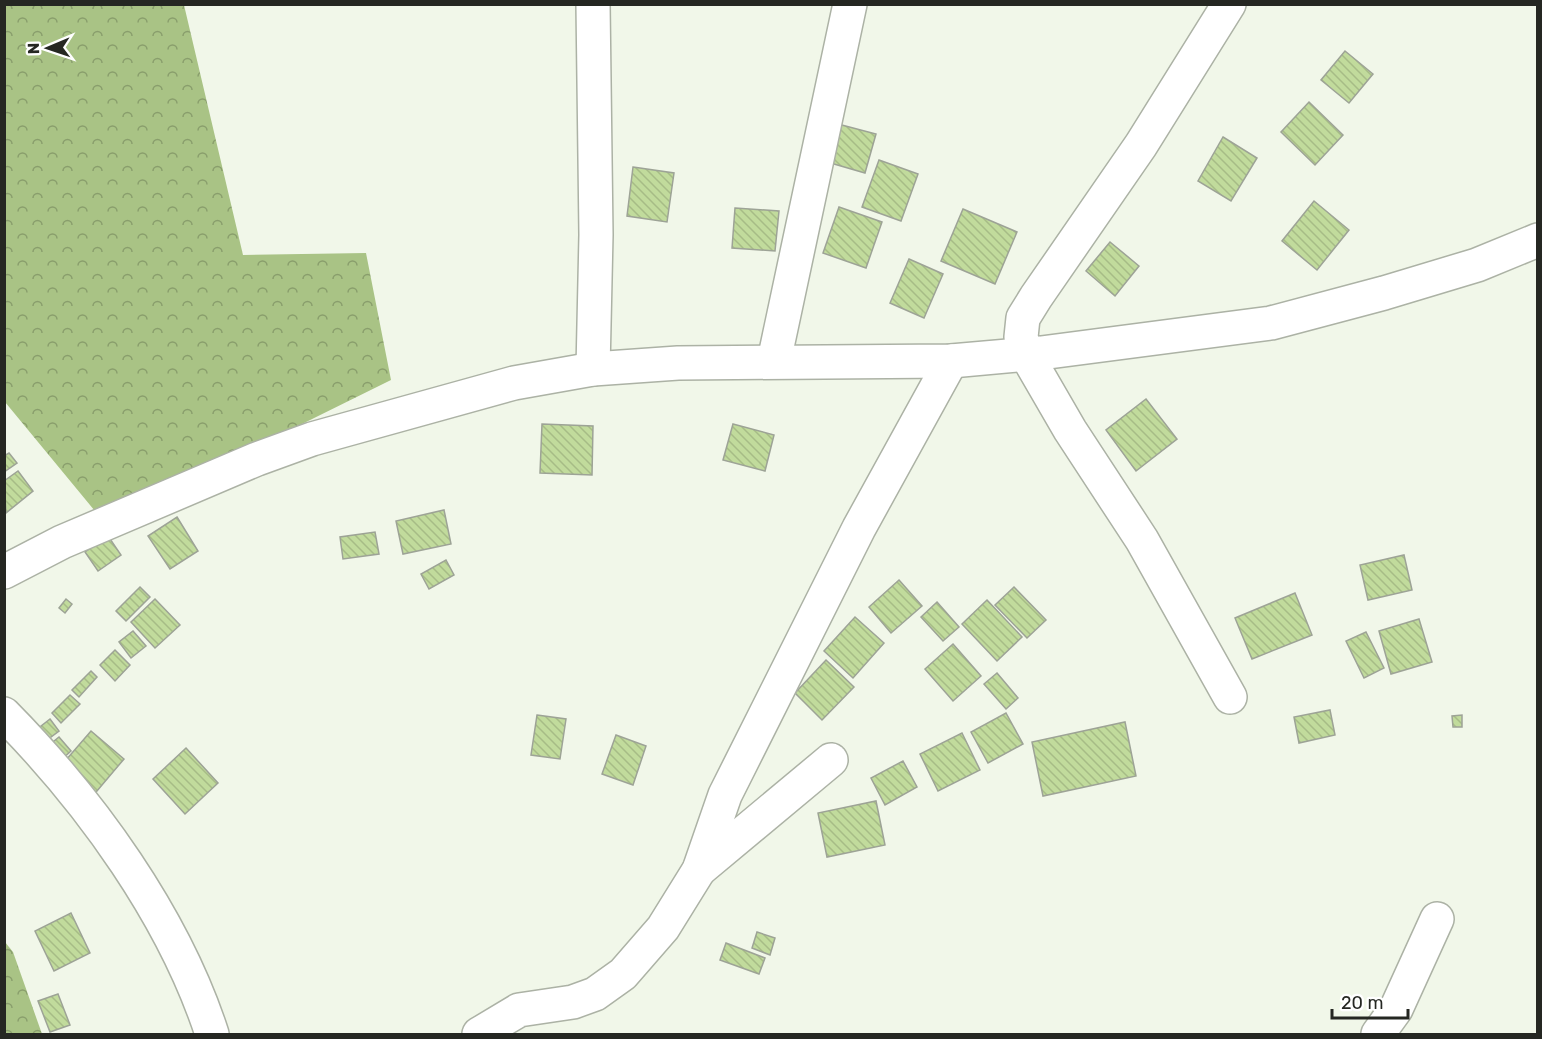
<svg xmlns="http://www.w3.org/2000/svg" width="1542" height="1039" font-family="Rubik,sans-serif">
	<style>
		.forest { fill: url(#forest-crowns) }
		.building { fill: url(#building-back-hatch); stroke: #9da396; stroke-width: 1.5 }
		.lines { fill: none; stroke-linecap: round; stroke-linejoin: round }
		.minor-casing { stroke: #acb2a5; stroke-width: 36 }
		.minor { stroke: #fff; stroke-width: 33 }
	</style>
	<defs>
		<pattern id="forest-crowns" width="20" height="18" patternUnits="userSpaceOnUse" patternTransform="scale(1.5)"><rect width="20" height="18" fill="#a9c385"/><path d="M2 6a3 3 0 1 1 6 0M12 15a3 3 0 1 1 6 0" fill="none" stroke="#899e6c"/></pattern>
		<pattern id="building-back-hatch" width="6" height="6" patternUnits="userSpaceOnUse" patternTransform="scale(1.5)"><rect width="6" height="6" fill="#c1db9c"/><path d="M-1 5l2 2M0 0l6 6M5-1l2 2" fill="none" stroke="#a6bc86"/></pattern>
	</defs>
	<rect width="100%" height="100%" fill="#f1f7e9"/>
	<!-- forest -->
	<g class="forest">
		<polygon points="4,5 184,5 243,255 366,253 391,380 104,522 5,402"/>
		<polygon points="5,942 13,952 42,1034 5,1034"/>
	</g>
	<!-- building -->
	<g class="building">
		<polygon points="1345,51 1373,74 1349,103 1321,80"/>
		<polygon points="1309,102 1343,135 1315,165 1281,132"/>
		<polygon points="838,124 876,134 865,173 827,162"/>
		<polygon points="1223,137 1257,158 1231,201 1198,181"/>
		<polygon points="879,160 918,174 901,221 862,207"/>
		<polygon points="633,167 674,173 667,222 627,216"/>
		<polygon points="1314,201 1349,230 1317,270 1282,241"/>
		<polygon points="839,207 882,222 866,268 823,253"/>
		<polygon points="735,208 779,211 775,251 732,248"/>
		<polygon points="963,209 1017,232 995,284 941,261"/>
		<polygon points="1110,242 1139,266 1115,296 1086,271"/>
		<polygon points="909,259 943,274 924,318 890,303"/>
		<polygon points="1146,399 1177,439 1136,471 1106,430"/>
		<polygon points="542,424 593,426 592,475 540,473"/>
		<polygon points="733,424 774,435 765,471 723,460"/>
		<polygon points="9,453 17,463 4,472 4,456"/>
		<polygon points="18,471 33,491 6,513 4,481"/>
		<polygon points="444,510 451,544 403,554 396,521"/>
		<polygon points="177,517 198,551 170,569 148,536"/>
		<polygon points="375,532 379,554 343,559 340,537"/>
		<polygon points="108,536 121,555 98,571 85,552"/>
		<polygon points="1404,555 1412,590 1368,600 1360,565"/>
		<polygon points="446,560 454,575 429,589 421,574"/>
		<polygon points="899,580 922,606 891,633 869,607"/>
		<polygon points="140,587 150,597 126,621 116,611"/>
		<polygon points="1014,587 1046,620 1027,638 995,605"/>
		<polygon points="1295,593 1312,635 1252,659 1235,618"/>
		<polygon points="66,599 72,604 65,613 59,608"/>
		<polygon points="155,599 180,625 155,648 131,622"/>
		<polygon points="987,600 1022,637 997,661 962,624"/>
		<polygon points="937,602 959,627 943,641 921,617"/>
		<polygon points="855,617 884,643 853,678 824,651"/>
		<polygon points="1419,619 1432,662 1391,674 1379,631"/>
		<polygon points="133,631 146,646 131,658 119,642"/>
		<polygon points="1366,632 1384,668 1364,678 1346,641"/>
		<polygon points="953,644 981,676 953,701 925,669"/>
		<polygon points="115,650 130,665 115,681 100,665"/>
		<polygon points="826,660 854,687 822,720 795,693"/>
		<polygon points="91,671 97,677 79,697 72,690"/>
		<polygon points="997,673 1018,698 1006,709 984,684"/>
		<polygon points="70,695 80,704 61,723 52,713"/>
		<polygon points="1330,710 1335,735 1299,743 1294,717"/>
		<polygon points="1006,713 1023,744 988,763 971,732"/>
		<polygon points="537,715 566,719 560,759 531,755"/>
		<polygon points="1462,715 1462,727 1453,727 1452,716"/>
		<polygon points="50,719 59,731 39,746 31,734"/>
		<polygon points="1125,722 1136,776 1043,796 1032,742"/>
		<polygon points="91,731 124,759 86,804 53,775"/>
		<polygon points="962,733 980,770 938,791 920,754"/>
		<polygon points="616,735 646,746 633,785 602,774"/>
		<polygon points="59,737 71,751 51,769 38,754"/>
		<polygon points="186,748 218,783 185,814 153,779"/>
		<polygon points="903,761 917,787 885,805 871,778"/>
		<polygon points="876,801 885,845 827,857 818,813"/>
		<polygon points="71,913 90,953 54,971 35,931"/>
		<polygon points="757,932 775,938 770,955 752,948"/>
		<polygon points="726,943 765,958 759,974 720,960"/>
		<polygon points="58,994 70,1025 50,1032 38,1001"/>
	</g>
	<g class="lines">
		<!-- minor casing -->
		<g class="minor-casing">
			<g id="minor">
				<polyline points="593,4 596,235 593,369"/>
				<polyline points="1229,4 1141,145 1036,297 1023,318 1021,337 1026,354 1070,430 1142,540 1230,697"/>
				<polyline points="774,361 850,4"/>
				<polyline points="4,572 62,542 257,459 312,439 514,383 593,369 678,363 951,361 1041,353 1271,323 1384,293 1477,265 1538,240"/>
				<path d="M 4,714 C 91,802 174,917 212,1034"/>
				<polyline points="699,870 831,760"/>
				<polyline points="479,1034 519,1010 573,1002 595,994 623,974 663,928 699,870 725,795 859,528 951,361"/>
				<polyline points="1378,1034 1396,1009 1437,919"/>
			</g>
		</g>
		<!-- minor -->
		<use href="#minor" class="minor"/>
	</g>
	<!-- border -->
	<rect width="1542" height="1039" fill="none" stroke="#252722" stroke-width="12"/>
	<!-- north arrow -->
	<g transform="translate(48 48) rotate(268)" stroke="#ffffff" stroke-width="4.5" paint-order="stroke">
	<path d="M0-4.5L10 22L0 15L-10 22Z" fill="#252722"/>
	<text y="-9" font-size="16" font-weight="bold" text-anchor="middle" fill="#252722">N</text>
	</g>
	<!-- scale -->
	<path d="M1332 1009v9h76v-9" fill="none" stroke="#252722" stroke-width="3"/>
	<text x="1341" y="1009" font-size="18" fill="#252722" stroke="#ffffff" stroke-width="4.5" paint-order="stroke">20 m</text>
</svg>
